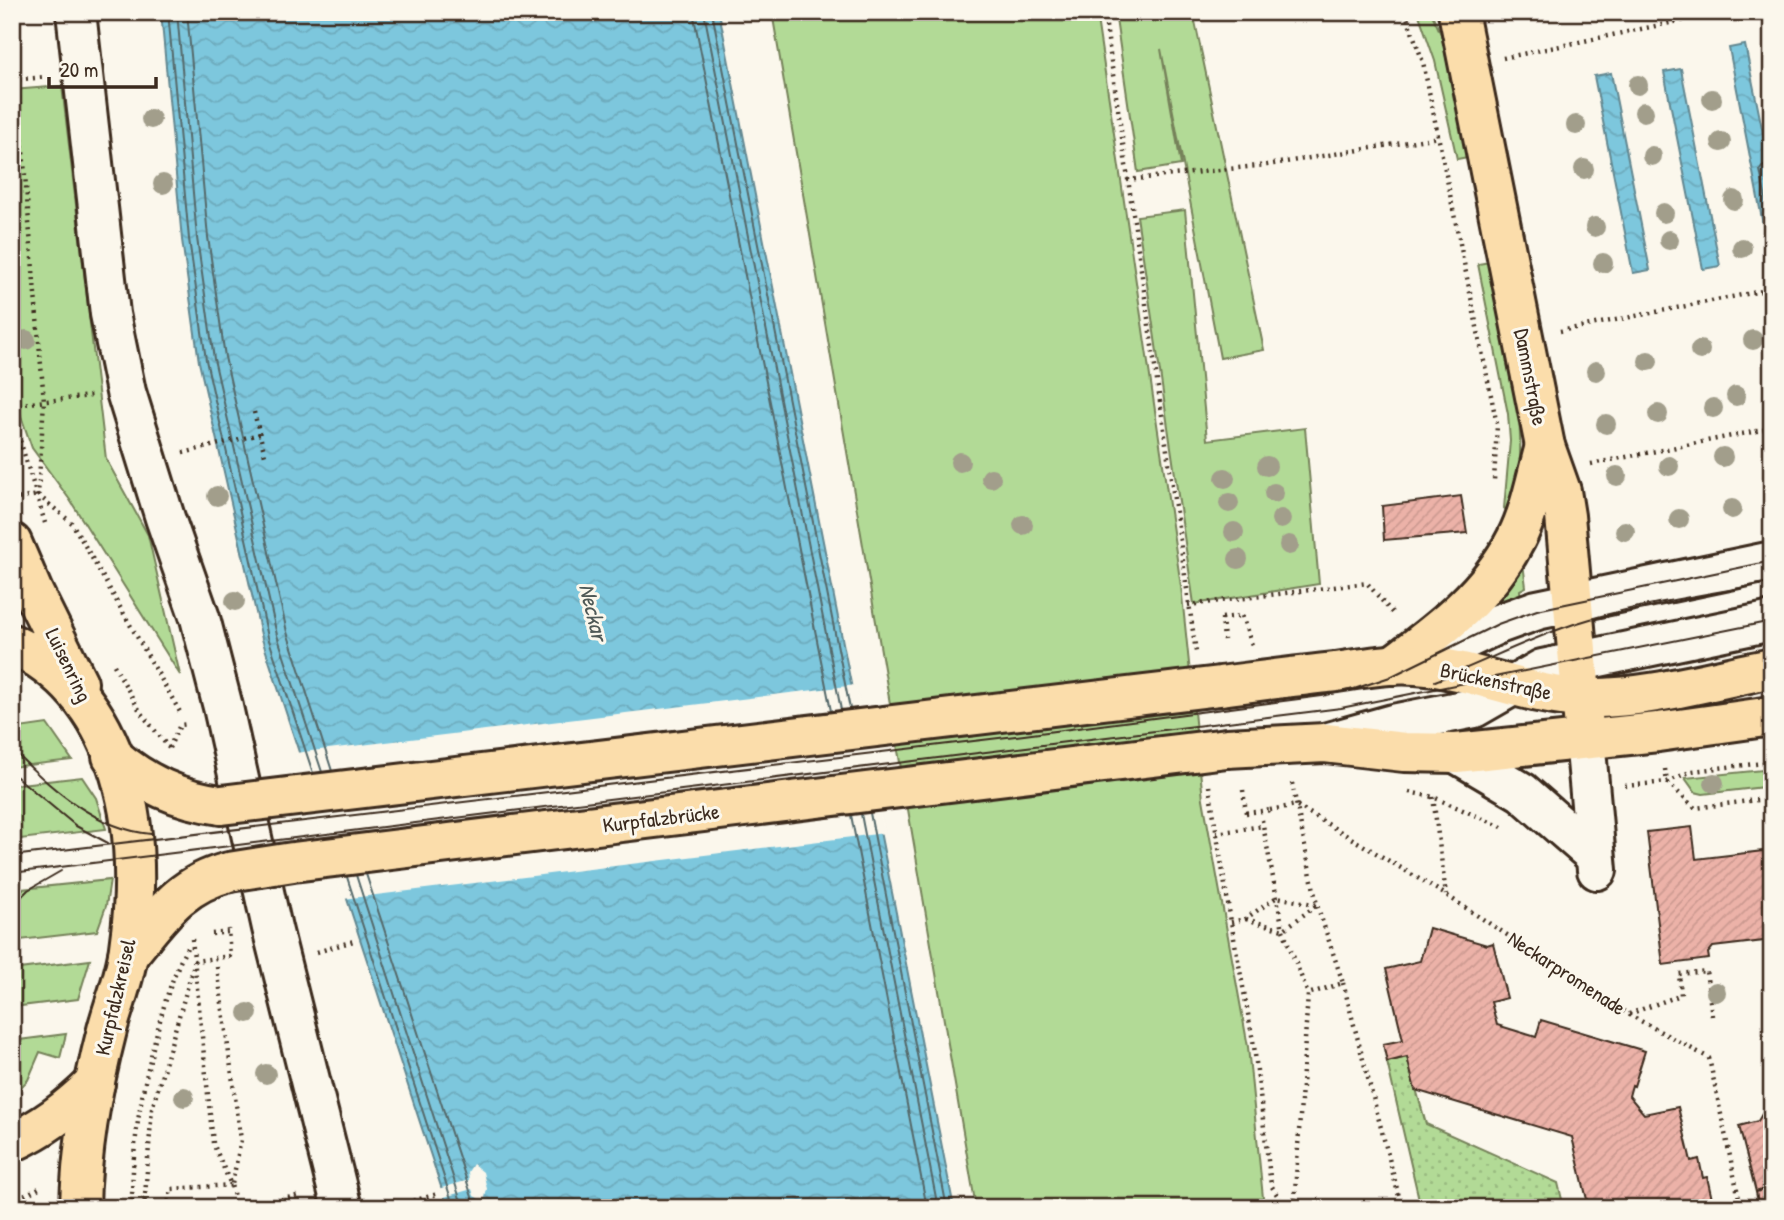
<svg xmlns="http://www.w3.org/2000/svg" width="1784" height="1220" font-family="'Patrick Hand',sans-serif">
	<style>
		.grass { fill: #b2da96; stroke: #76825a; stroke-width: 2 }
		.garden { fill: url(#garden-dots); stroke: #76825a; stroke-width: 2 }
		.water { fill: url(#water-waves); stroke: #638891; stroke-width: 2 }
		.pier { fill: #fbf7ec }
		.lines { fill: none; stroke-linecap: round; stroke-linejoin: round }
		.shore { stroke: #55696a; stroke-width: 2 }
		.building { fill: url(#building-hatch); stroke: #3b2a1e; stroke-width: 2 }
		.minor-casing { stroke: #3b2a1e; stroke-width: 44 }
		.major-casing { stroke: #3b2a1e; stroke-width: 44 }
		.path { stroke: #3b2a1e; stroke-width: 4.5; stroke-dasharray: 2 5; stroke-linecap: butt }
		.minor { stroke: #fbf7ec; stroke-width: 38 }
		.major { stroke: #fbddab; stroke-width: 38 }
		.tram { stroke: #3b2a1e; stroke-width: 2 }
		.major-bridge-casing { stroke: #3b2a1e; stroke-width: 44; stroke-linecap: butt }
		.path-bridge { stroke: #3b2a1e; stroke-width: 4.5; stroke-dasharray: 2 5; stroke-linecap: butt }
		.major-bridge { stroke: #fbddab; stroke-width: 38 }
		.tree { fill: #a29e8b }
		.labels { text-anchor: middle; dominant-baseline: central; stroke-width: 6; stroke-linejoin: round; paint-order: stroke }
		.street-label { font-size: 21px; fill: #3b2a1e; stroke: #fbf7ec }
		.water-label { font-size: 23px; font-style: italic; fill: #4f5957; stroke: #fbf7ec }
	</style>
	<defs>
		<pattern id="garden-dots" width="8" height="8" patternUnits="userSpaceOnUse" patternTransform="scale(1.75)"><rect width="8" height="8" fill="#b2da96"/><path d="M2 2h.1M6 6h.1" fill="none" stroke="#9abb81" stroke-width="1.8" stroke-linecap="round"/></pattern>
		<pattern id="water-waves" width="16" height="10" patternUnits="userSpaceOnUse" patternTransform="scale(1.75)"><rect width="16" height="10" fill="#7dc7dd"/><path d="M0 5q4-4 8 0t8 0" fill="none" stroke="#6dabbd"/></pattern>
		<pattern id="building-hatch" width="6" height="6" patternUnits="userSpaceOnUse" patternTransform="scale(1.75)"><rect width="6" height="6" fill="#ecb2a8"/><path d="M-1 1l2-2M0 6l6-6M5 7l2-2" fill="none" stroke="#cb9990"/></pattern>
	</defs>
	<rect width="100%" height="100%" fill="#fbf7ec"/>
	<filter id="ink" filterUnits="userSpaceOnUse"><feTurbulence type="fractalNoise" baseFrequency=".0143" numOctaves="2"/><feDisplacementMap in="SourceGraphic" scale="14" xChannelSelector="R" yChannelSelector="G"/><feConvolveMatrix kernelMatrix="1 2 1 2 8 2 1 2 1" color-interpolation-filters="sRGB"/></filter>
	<g filter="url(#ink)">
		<!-- grass -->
		<g class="grass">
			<polygon points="772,12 1096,12 1181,586 1203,799 1248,1047 1264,1208 976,1208"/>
			<polygon points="1115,12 1193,12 1264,350 1220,358 1161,49 1181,165 1138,172"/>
			<polygon points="1418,12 1431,12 1441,34 1468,157 1457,159 1435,61"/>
			<polygon points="62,86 106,459 148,535 180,675 70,500 32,448 12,390 12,90"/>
			<polygon points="1185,210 1207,440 1305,428 1319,584 1194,604 1137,216"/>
			<path d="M 1490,262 C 1503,330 1539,449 1508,512 L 1504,508 L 1510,441 L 1508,414 L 1478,264 Z"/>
			<polygon points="1523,563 1526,587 1520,590 1521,603 1484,607"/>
			<polygon points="47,724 72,760 12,767 12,729"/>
			<polygon points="1772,769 1772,786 1703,794 1695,792 1685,778"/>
			<polygon points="82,777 96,798 106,829 12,840 12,785"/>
			<polygon points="110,880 106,906 97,931 12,941 12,890"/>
			<polygon points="90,960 78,999 12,1007 12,970"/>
			<polygon points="66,1034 60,1058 40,1052 28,1080 19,1089 20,1092 12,1094 12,1041"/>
		</g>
		<!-- garden -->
		<polygon class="garden" points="1407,1057 1426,1124 1558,1183 1564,1208 1421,1208 1387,1062"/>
		<!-- water -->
		<g class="water">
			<polygon points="161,12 719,12 954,1208 448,1208 262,639 199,362 182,240"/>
			<polygon points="1745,45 1772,177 1772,244 1767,245 1729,48"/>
			<polygon points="1681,69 1720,266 1703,269 1664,72"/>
			<polygon points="1611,73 1650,270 1633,273 1594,76"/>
		</g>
		<!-- pier -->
		<g class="pier">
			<polygon points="856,685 885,833 343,899 295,753"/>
			<polygon points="473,1164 483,1172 487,1189 484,1202 474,1196 472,1189 441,1198 438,1189 469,1180 468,1172"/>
		</g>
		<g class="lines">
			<!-- shore -->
			<g class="shore">
				<polyline points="168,12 189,239 206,360 268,637 313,773"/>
				<polyline points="177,12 197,238 214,359 277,635 322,772"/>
				<polyline points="187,12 208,237 225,357 287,632 332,771"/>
				<polyline points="693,12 831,711"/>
				<polyline points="704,12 841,710"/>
				<polyline points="712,12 850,709"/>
				<polyline points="1772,168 1763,166 1760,170 1772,231"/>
				<polyline points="870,813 947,1208"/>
				<polyline points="861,814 938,1208"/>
				<polyline points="851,815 927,1208"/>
				<polyline points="366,874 472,1197 473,1208"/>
				<polyline points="356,875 463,1208"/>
				<polyline points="347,877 454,1208"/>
			</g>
		</g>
		<!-- building -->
		<g class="building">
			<polygon points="1461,496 1467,533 1384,540 1382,506"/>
			<polygon points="1692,827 1696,859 1772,850 1772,940 1713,947 1708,953 1709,959 1663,965 1647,832"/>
			<polygon points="1429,928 1487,945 1493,943 1507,998 1491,1002 1497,1025 1536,1037 1541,1020 1645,1051 1634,1086 1632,1085 1629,1096 1644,1114 1678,1107 1691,1161 1699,1159 1703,1178 1707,1177 1714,1208 1589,1208 1572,1137 1415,1090 1407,1057 1387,1062 1383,1044 1403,1040 1386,969 1420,961"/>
			<polygon points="1772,1097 1772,1187 1756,1192 1739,1126 1758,1121"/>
			<polygon points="1772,1187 1772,1208 1759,1208 1756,1192"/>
		</g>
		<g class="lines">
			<!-- minor casing -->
			<g class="minor-casing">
				<g id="minor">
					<polyline points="76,12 110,314 126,392 165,518 200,618 223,707 272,928 342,1208"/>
					<polyline points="1397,664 1440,652 1498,624 1537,610 1772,561"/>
					<polyline points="1585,739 1597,870"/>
					<polyline points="1325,743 1393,724 1474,708 1542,669 1772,621"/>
					<polyline points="1456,753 1522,792 1594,855"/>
				</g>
			</g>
			<!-- major casing -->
			<g class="major-casing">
				<g id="major">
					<polyline points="1458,12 1545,446 1561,491 1565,516 1585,739"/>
					<polyline points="12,543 34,594 78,683"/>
					<path d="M 12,644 C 127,698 145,834 129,948 C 126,975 114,1003 107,1030 C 92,1088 81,1148 80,1208"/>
					<path d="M 1393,665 C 1441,629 1488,594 1516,539 C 1531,510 1536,477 1545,446"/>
					<path d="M 1220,686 C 1259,681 1297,676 1336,672 C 1362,668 1389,663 1416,665 C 1472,668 1526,696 1583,698 C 1644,700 1712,680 1772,668"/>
					<polyline points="1227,748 1325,743 1404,752 1456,753 1658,732 1772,716"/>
					<path d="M 112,756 C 145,784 178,799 221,805"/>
					<path d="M 128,955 C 160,917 178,885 229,872"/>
					<path d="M 12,1142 C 44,1128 70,1108 95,1083"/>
				</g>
			</g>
			<!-- path -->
			<g class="path">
				<polyline points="1104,12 1196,652"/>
				<polyline points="1405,12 1423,62 1497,425 1494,481"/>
				<polyline points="12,20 44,401 38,495"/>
				<polyline points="1503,58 1722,12"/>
				<polyline points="12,80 46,77"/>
				<polyline points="1127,180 1267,165 1439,137"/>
				<polyline points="1560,331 1772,289"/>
				<polyline points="12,405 91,396"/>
				<polyline points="254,412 266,459"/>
				<polyline points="12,414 45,523"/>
				<polyline points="12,449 23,446"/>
				<polyline points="183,453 260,434"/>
				<polyline points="1591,464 1772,428"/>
				<polyline points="38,495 72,523 180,712"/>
				<polyline points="12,500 38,495"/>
				<polyline points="1188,605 1367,583 1395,616"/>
				<polyline points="1242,616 1252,645"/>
				<polyline points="1222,618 1224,640"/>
				<polyline points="114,665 141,713 169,748"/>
				<polyline points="169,748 180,725 188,724"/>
				<polyline points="1665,769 1667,782 1695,808 1772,798"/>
				<polyline points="1292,783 1317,905 1343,983 1308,994"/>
				<polyline points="1209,786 1231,922 1254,1046 1271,1185 1285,1208"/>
				<polyline points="1625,786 1667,782 1692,771 1772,762"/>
				<polyline points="1243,790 1246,813"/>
				<polyline points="1409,792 1433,797 1502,827"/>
				<polyline points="1433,797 1446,895"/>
				<polyline points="1270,810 1296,805 1446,895 1628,1014 1709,1058 1741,1208"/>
				<polyline points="1262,820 1283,930 1308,994 1294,1208"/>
				<polyline points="1216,833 1263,826"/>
				<polyline points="1246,919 1283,930 1317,905"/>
				<polyline points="1231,922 1245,919 1277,897 1317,905"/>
				<polyline points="212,934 229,932"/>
				<polyline points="192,939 213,1143 231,1185 237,1208"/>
				<polyline points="317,952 357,940"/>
				<polyline points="217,967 241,1140 232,1184"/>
				<polyline points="1343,983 1402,1208"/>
				<polyline points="1629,1014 1681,995 1679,974 1706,971 1712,1016"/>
				<polyline points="12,1202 43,1186"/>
				<path d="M 132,1208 C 132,1145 140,1097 156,1036 C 164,1004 173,973 189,944"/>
				<polyline points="144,1208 152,1109 195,961 230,956 228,929"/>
				<polyline points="167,1208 171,1189 231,1185"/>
				<polyline points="240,1208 301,1195"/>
				<polyline points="386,1208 438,1194"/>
			</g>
			<!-- minor -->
			<use href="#minor" class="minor"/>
			<!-- major -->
			<use href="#major" class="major"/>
			<!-- tram -->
			<g class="tram">
				<path d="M 1435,681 C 1482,663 1526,640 1574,624 C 1637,604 1706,595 1772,582"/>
				<path d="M 12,749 C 49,787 96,829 151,834"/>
				<polyline points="12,773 76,826 108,843"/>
				<polyline points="12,856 1024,735 1322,696 1354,689 1390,677 1498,624 1537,610 1772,561"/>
				<polyline points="12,873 1341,708 1772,621"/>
				<polyline points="12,906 28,890 61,871"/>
			</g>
			<!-- major-bridge casing -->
			<g class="major-bridge-casing">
				<g id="major-bridge">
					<polyline points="221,805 1220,686"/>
					<polyline points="229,872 293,862 1227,748"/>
				</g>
			</g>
			<!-- path-bridge -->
			<g class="path-bridge">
				<polyline points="1222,618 1242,616"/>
				<polyline points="1246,813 1270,810"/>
			</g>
			<!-- major-bridge -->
			<use href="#major-bridge" class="major-bridge"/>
		</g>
		<!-- trees -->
		<g class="tree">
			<circle cx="1638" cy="85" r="10"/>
			<circle cx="1712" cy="99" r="10"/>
			<circle cx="1644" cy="112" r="10"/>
			<circle cx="151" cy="119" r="10"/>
			<circle cx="1576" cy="125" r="10"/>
			<circle cx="1721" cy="142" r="10"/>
			<circle cx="1652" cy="156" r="10"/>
			<circle cx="1584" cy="169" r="10"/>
			<circle cx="163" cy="184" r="10"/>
			<circle cx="1734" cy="200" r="10"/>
			<circle cx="1664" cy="213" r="10"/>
			<circle cx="1595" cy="227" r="10"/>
			<circle cx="1669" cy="240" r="10"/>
			<circle cx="1742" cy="248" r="10"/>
			<circle cx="1603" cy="263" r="10"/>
			<circle cx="26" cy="340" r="10"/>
			<circle cx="1753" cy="340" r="10"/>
			<circle cx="1700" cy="350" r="10"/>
			<circle cx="1648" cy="361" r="10"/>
			<circle cx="1596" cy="371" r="10"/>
			<circle cx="1736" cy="396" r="10"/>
			<circle cx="1713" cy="408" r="10"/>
			<circle cx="1658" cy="414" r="10"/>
			<circle cx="1606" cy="424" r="10"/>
			<circle cx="1723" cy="457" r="10"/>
			<circle cx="960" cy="462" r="10"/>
			<circle cx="1267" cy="466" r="10"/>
			<circle cx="1669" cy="466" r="10"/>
			<circle cx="1617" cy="476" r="10"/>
			<circle cx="991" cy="478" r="10"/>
			<circle cx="1225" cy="478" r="10"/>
			<circle cx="1274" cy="493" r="10"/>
			<circle cx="217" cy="496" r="10"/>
			<circle cx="1229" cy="503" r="10"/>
			<circle cx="1732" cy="509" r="10"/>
			<circle cx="1281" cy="519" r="10"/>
			<circle cx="1679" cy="519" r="10"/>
			<circle cx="1023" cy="525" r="10"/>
			<circle cx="1625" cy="531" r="10"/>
			<circle cx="1234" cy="532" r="10"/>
			<circle cx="1289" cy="545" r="10"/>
			<circle cx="1238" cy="559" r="10"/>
			<circle cx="235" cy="601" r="10"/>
			<circle cx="1714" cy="783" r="10"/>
			<circle cx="1716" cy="992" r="10"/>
			<circle cx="248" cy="1013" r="10"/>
			<circle cx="266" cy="1074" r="10"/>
			<circle cx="184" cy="1097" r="10"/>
		</g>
	</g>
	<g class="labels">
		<!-- street labels -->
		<g class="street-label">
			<text transform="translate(1531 377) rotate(79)">Dammstraße</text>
			<text transform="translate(69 665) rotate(64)">Luisenring</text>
			<text transform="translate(1496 681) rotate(12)">Brückenstraße</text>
			<text transform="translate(661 818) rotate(-7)">Kurpfalzbrücke</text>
			<text transform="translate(1567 973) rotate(33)">Neckarpromenade</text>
			<text transform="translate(115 997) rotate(-77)">Kurpfalzkreisel</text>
		</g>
		<!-- water labels -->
		<g class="water-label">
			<text transform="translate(594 612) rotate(76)">Neckar</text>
		</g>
	</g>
	<!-- margin -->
	<rect width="1784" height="1220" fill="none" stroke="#fbf7ec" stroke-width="42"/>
	<rect x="21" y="21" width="1742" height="1178" fill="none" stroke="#3b2a1e" stroke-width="2.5" filter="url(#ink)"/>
	<!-- scale -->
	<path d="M49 77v10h107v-10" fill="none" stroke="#3b2a1e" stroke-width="3.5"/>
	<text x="60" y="77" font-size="21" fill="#3b2a1e" stroke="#fbf7ec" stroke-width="5" paint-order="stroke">20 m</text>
</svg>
